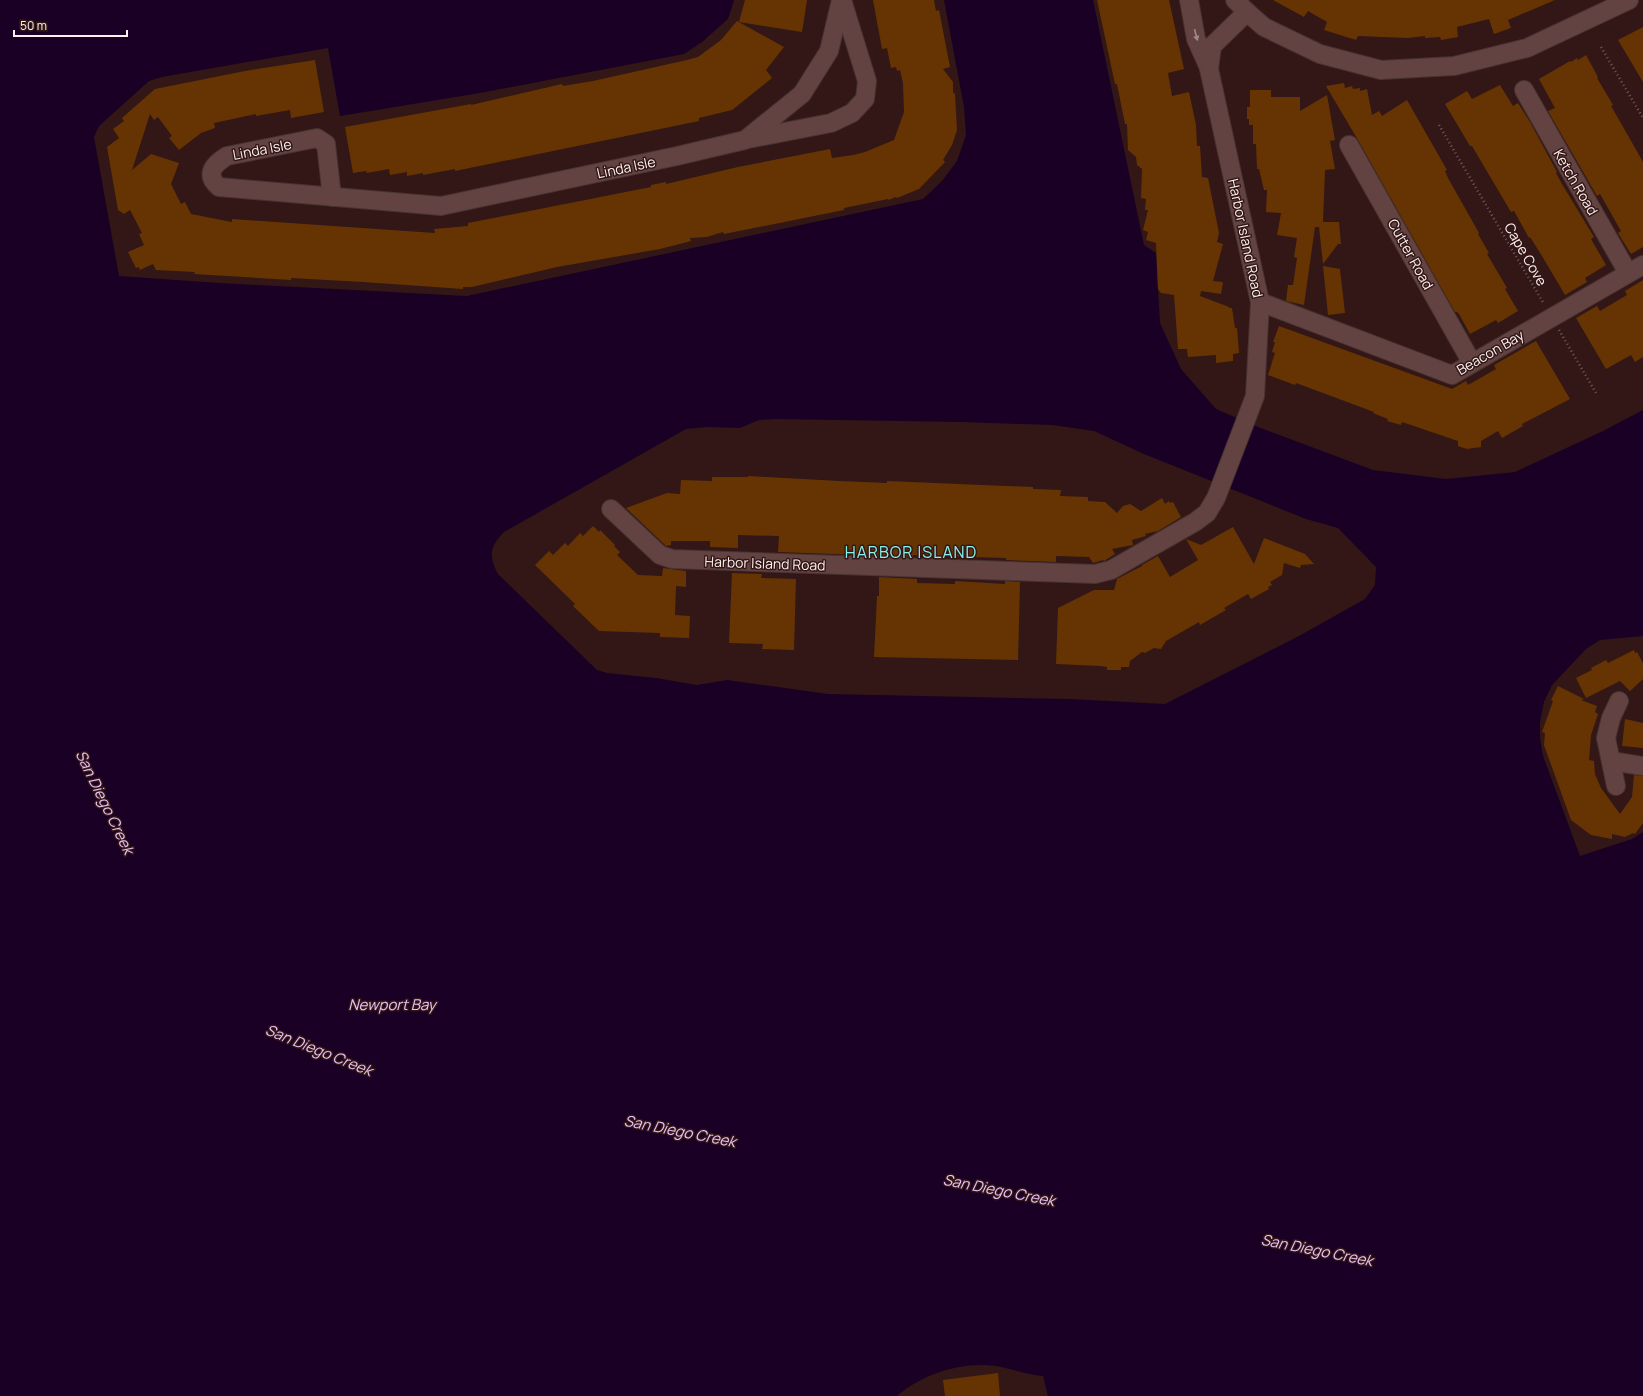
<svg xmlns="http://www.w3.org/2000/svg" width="1643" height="1396" font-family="Manrope,sans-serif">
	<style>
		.water { fill: #1a0024; fill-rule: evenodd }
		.building { fill: #663402 }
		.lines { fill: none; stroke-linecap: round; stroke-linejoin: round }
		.minor-casing { stroke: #473332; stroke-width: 20 }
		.path { stroke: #725b5a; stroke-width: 2.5; stroke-dasharray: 1 3; stroke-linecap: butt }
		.minor { stroke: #624341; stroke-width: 18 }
		.oneway { fill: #a08987 }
		.labels { text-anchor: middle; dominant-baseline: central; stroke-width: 3; stroke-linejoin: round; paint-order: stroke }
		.street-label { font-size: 14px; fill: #fdf1ef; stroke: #321716 }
		.water-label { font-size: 15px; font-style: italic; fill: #e9c0f7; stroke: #321716 }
		.quarter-label { font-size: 16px; letter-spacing: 1px; fill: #87f2eb; stroke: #321716 }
	</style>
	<rect width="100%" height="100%" fill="#321716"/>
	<!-- water -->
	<path class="water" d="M 0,0 L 734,0 L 728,19 L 702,42 L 684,54 L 480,93 L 340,116 L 328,48 L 162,77 L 149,81 L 99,126 L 94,137 L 119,276 L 219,283 L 467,296 L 923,199 L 942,181 L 957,161 L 966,135 L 964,107 L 944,0 L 1093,0 L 1144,245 L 1156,253 L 1160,323 L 1181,369 L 1216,409 L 1258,427 L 1373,470 L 1446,479 L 1515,472 L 1603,431 L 1643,410 L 1643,636 L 1600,640 L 1586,649 L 1552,685 L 1544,702 L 1540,721 L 1540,738 L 1543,756 L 1580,856 L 1632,839 L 1643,832 L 1643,1396 L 1048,1396 L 1043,1376 C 1029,1375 1015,1370 1001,1367 C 965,1360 924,1373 897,1396 L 0,1396 ZM 776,419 L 960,422 L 1052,425 L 1094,431 L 1144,454 L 1306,519 L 1338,528 L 1376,567 L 1375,585 L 1365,599 L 1299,636 L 1165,704 L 1070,699 L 828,694 L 727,680 L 697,685 L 656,678 L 607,673 L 597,670 L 498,574 C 488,556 490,546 504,532 L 686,429 L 707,427 L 740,428 L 759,420 Z"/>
	<!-- building -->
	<g class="building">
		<polygon points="745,0 807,0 802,32 739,22"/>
		<polygon points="873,0 934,0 936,11 939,10 950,67 943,69 953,82 953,92 955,94 957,130 952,145 943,160 945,162 919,189 897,198 896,197 888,200 888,199 844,208 844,210 724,234 723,232 707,237 690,238 691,241 660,249 557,267 472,287 463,287 463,289 363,282 291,278 291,280 194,274 195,272 156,270 153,264 140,270 139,267 136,268 128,252 144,245 139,234 142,233 130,210 124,214 118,210 107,147 119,138 113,129 124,121 122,118 155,89 245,71 315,60 324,112 291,118 290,110 256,116 256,114 214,123 215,128 201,133 179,150 169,138 172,136 158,117 154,120 150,114 132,170 151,154 179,163 171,184 181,204 185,202 191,214 232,222 232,219 435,233 434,229 468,226 468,223 651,187 651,185 666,182 666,184 738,167 830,149 832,158 853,155 865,152 894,140 904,112 903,83 900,70 897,71 896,67 891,68 887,48 882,49"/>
		<polygon points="1097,0 1169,0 1184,69 1168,73 1172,96 1189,92 1196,125 1197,146 1200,146 1202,177 1208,178 1219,233 1217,242 1223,244 1213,281 1223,282 1221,294 1201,291 1200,296 1229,307 1229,308 1232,308 1235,328 1237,328 1239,353 1233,354 1233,361 1216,363 1216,355 1188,357 1187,349 1178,349 1174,295 1161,293 1158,289 1156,243 1146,240 1148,232 1143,230 1148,210 1145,210 1146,199 1141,198 1142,169 1137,165 1136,157 1128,150 1127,124 1125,124 1117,84 1115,84"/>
		<polygon points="1273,0 1555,0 1508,20 1511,28 1494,34 1489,19 1457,27 1458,37 1441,40 1440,37 1425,38 1425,36 1408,38 1358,36 1356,40 1324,30 1327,22 1308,11 1304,17"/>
		<polygon points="737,21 784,47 766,70 772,78 732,110 699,118 699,121 455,171 455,169 423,175 423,173 407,176 407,172 390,175 389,169 367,173 366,171 353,173 345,127 471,104 471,105 562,84 563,86 593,81 687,60 698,57 721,40"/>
		<polygon points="1643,27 1643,82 1618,40"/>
		<polygon points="1586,55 1598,77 1597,78 1613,105 1611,106 1622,125 1643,162 1643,247 1631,254 1618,233 1621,231 1600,194 1597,196 1548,111 1555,108 1539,79 1570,61 1571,62 1577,58 1578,60"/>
		<polygon points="1344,83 1345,88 1352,86 1353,89 1360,88 1360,91 1367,89 1372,115 1379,111 1382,116 1407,100 1447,170 1445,171 1448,178 1479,233 1478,234 1489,253 1487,254 1507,288 1505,289 1518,311 1498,323 1496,320 1470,334 1459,314 1457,312 1455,312 1358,140 1326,86"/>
		<polygon points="1500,85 1513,106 1518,103 1530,122 1557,172 1556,173 1562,184 1594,237 1591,239 1606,265 1585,278 1587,282 1565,295 1542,256 1530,237 1529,238 1514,211 1511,212 1472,146 1470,146 1445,104 1467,91 1472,99"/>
		<polygon points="1250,90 1271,90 1271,97 1300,97 1300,111 1327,95 1335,140 1330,141 1335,169 1325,170 1323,222 1339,222 1341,244 1338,244 1323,264 1319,227 1315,227 1304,305 1286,301 1288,285 1293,285 1297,258 1294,257 1297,238 1277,235 1281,213 1266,212 1267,190 1264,190 1259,169 1257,169 1256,144 1253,144 1253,125 1249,125 1249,119 1247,119 1247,107 1250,107"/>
		<polygon points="1323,266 1340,269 1345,313 1328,315"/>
		<polygon points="1643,280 1643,357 1635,362 1631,355 1606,369 1576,318 1597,306 1600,311 1627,295 1625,291"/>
		<polygon points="1279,326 1452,389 1466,381 1468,385 1496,369 1494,365 1536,341 1570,399 1522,424 1523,426 1502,438 1498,431 1481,441 1481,447 1467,449 1458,446 1458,441 1402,422 1401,425 1387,421 1388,419 1373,413 1374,412 1296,383 1295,385 1268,375 1275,353 1272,352 1275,342 1273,342"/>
		<polygon points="748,476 839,481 887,483 887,481 1033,487 1033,489 1061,490 1060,496 1088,497 1088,501 1105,502 1117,513 1123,506 1130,504 1141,511 1162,498 1165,504 1169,501 1170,503 1173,502 1181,517 1158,531 1145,534 1146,536 1132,540 1133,545 1112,549 1115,554 1104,561 1103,560 1093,563 1089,557 1056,556 1056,562 1006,560 1006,558 971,557 913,555 913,557 778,552 779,536 738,535 738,548 710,547 710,541 671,541 671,545 666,546 626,508 667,493 680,494 681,480 712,481 712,477 748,477"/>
		<polygon points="593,526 599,532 600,530 615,545 614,546 620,552 617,555 638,575 662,576 663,568 686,571 686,587 676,586 675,615 690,616 689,638 660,637 660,633 599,631 573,606 575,604 535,565 549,551 553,555 565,543 568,546 580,533 583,536"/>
		<polygon points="1233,527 1254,564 1264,538 1305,554 1314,564 1301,565 1300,568 1284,563 1282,575 1270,582 1272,585 1268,587 1269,589 1251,599 1248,594 1224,608 1226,610 1200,625 1199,622 1166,641 1161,649 1154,648 1145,653 1142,652 1130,661 1129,667 1121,667 1121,670 1107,670 1107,667 1100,666 1056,664 1058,608 1094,590 1114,590 1117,579 1142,566 1142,565 1158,556 1170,577 1198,560 1186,539 1201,545"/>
		<polygon points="732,573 762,574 761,578 796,579 794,650 762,649 763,644 729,643"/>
		<polygon points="879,577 917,579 917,583 955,584 955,581 1005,584 1005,581 1020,582 1018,660 874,657 877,596 879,596"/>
		<polygon points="1634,650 1635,653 1637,652 1643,663 1643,679 1630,691 1620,681 1586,698 1576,678 1592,670 1591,668 1606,660 1608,663"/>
		<polygon points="1558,686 1584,699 1581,700 1597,706 1595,712 1598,714 1591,735 1589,760 1594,761 1595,774 1601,788 1620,814 1632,797 1634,775 1643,776 1643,823 1635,834 1633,833 1625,837 1612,834 1612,839 1591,835 1571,820 1544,745 1545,733 1542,732 1553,701 1551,700"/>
		<polygon points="1625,719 1643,723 1643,748 1622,746"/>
		<polygon points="998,1373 1000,1396 945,1396 943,1380"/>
	</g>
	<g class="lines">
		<!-- minor casing -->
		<g class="minor-casing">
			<g id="minor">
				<polyline points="1189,0 1196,39 1209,68"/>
				<polyline points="1235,0 1247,12 1264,27 1320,54 1381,70 1454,66 1527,48 1629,0"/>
				<polyline points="1524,90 1628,273"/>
				<polyline points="748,139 831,123 852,113 865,99 867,81 842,0"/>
				<polyline points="1349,145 1472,363"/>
				<path d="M 332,197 L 326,144 L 317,138 L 227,156 C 214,164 204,174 219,187 L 441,206 L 677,156 L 745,140 L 802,94 L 829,51 L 841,0"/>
				<polyline points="1260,302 1452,375 1643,265"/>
				<polyline points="611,509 660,555 672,559 1095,574 1111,570 1195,522 1207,513 1216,498 1255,396 1260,302 1209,69 1212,46 1247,12"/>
				<polyline points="1611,761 1643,766"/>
				<polyline points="1616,786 1606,738 1611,718 1619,701"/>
			</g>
		</g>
		<!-- path -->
		<g class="path">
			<polyline points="1601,47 1643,118"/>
			<polyline points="1439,125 1544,304"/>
			<polyline points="1559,330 1596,393"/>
		</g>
		<!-- minor -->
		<use href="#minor" class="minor"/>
	</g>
	<!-- one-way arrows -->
	<defs><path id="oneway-solid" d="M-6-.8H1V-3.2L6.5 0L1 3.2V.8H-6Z"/></defs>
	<use class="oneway" href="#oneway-solid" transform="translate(1196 35) rotate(76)"/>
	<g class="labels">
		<!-- street labels -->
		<g class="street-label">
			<text transform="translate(262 149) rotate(-11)">Linda Isle</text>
			<text transform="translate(626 167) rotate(-12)">Linda Isle</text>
			<text transform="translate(1576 182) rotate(60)">Ketch Road</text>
			<text transform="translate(1246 238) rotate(78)">Harbor Island Road</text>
			<text transform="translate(1411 254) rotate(61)">Cutter Road</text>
			<text transform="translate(1526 254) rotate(60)">Cape Cove</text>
			<text transform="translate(1490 352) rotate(-30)">Beacon Bay</text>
			<text transform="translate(765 563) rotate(2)">Harbor Island Road</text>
		</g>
		<!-- water labels -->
		<g class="water-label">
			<text transform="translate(105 802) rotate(64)">San Diego Creek</text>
			<text x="392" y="1004">Newport Bay</text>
			<text transform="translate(319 1050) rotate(22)">San Diego Creek</text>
			<text transform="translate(680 1131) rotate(11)">San Diego Creek</text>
			<text transform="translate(999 1190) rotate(11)">San Diego Creek</text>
			<text transform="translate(1317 1250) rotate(11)">San Diego Creek</text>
		</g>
		<!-- quarter labels -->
		<g class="quarter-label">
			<text x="911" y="552">HARBOR ISLAND</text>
		</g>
	</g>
	<!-- scale -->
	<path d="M14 30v6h113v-6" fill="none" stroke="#fdf1ef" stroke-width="2"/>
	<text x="20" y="30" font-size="12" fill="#fdf1ef" stroke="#321716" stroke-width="3" paint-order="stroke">50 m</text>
</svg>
